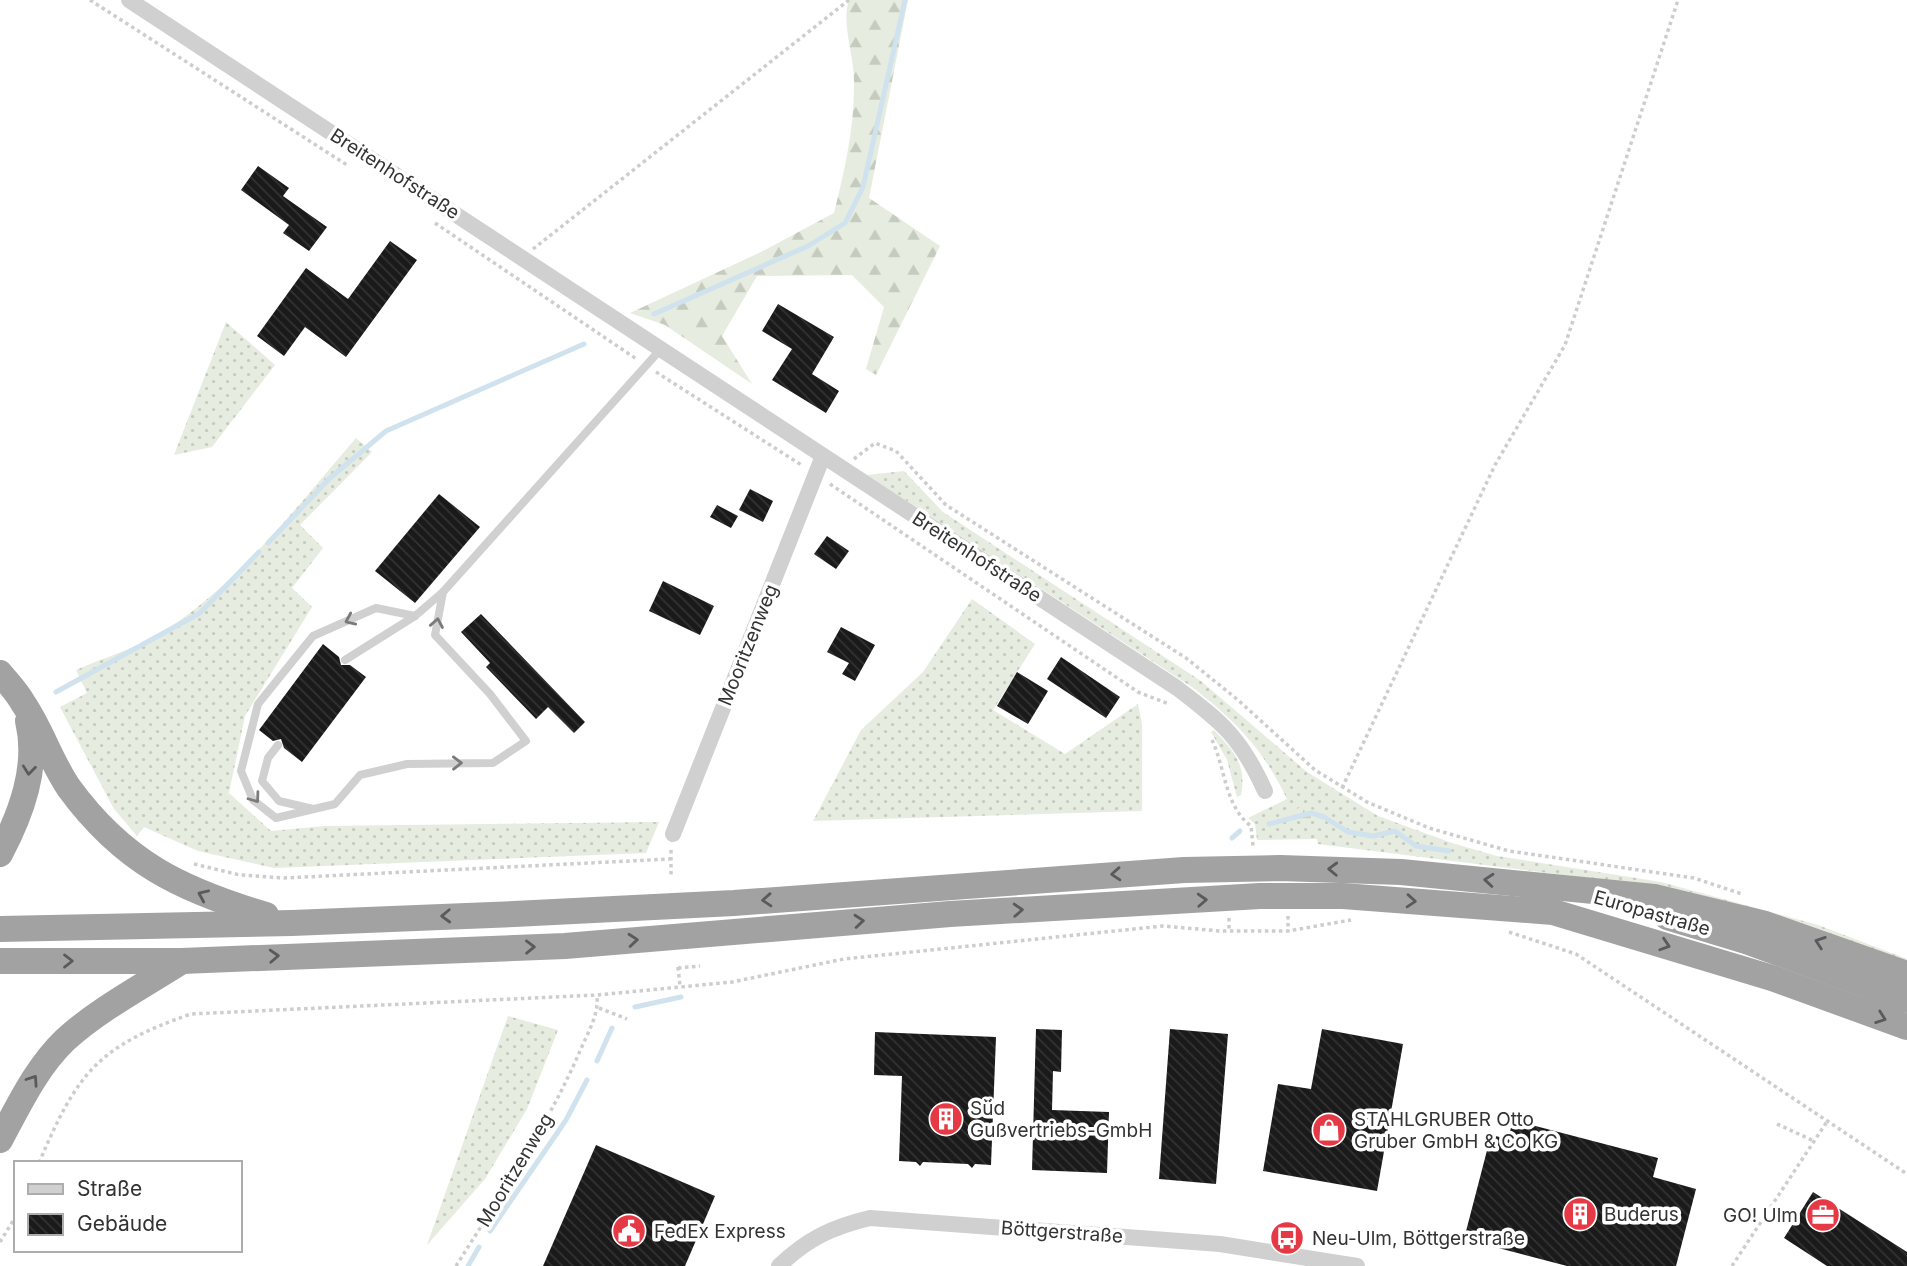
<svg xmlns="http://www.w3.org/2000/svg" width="1907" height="1266" font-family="Inter,sans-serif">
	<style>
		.grass { fill: url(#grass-dots) }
		.forest { fill: url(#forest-firs) }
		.wetland { fill: url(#wetland-marsh) }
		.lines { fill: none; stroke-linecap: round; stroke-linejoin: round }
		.stream { stroke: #cfe2ee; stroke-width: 5 }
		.building { fill: url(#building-back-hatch) }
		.path { stroke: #cdcdcd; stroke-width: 3.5; stroke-dasharray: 3.5 3.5; stroke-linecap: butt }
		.service { stroke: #d0d0d0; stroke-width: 8 }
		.minor { stroke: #d0d0d0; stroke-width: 16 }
		.trunk { stroke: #a2a2a2; stroke-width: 26 }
		.oneway { stroke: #7a7a7a }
		.oneway2 { stroke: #5a5a5a }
		.labels { text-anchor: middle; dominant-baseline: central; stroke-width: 7; stroke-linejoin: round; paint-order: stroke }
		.street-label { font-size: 19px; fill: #333; stroke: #fff }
		.poi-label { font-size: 19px; fill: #333; stroke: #fff; text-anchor: start }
	</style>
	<defs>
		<pattern id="grass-dots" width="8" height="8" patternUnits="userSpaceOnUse" patternTransform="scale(1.75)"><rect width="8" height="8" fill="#e6ecdf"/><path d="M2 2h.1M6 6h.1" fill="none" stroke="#c6cbc0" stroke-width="1.8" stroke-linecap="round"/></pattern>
		<pattern id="forest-firs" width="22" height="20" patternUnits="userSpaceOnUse" patternTransform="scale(1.75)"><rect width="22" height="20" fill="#e6ecdf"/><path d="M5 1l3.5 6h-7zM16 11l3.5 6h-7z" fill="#c6cbc0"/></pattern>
		<pattern id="wetland-marsh" width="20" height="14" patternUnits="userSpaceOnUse" patternTransform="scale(1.75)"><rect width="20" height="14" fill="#e6ecdf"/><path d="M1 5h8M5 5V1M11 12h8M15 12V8" fill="none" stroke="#c6cbc0"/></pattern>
		<pattern id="building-back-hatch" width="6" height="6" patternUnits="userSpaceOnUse" patternTransform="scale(1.75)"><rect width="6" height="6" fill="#1a1a1a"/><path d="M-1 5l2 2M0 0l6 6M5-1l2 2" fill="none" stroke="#333"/></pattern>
	</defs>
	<rect width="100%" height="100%" fill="#fff"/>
	<!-- grass -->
	<g class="grass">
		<polygon points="226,322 275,365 212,447 174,455"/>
		<path d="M 356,438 L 372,452 L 300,525 L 323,548 L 292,588 L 312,607 L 245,716 L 229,793 L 271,831 L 325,826 L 659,822 L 646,853 L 274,868 L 198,851 L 144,827 L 137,836 L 114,809 L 60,707 L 87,693 L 76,670 C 105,657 138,648 164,631 C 238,584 299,504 356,438 Z"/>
		<path d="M 904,471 L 943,512 L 1201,681 L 1307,772 L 1378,816 L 1452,843 L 1497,856 L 1661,882 L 1818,925 L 1907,959 L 1907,967 L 1571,876 L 1318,844 L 1317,839 L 1257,840 L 1255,824 L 1248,818 L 1287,799 C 1262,748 1239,725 1195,689 L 867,475 Z"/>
		<polygon points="972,599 1035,644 993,710 1065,754 1138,704 1142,724 1142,811 813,821 861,730 923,672"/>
		<path d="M 1214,730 C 1234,751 1247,765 1241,795 L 1237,797 L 1227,760 L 1211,732 Z"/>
		<polygon points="508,1016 558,1030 527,1109 485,1179 427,1245"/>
	</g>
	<!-- forest -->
	<path class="forest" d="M 849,0 L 908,0 L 869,198 L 940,246 L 876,375 L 866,369 L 884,307 L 852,275 L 757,276 L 722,336 L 752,384 L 665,325 L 630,313 L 761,252 L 834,213 C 845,169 855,125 854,80 C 854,55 841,23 849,0 Z"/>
	<!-- wetland -->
	<polygon class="wetland" points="1303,805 1325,815 1324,818 1278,822"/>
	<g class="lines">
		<!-- stream -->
		<g class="stream">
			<polyline points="654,314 808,246 845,223 863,187 905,0"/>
			<polyline points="268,543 330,478 386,431 584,344"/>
			<polyline points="56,692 200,613 259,552"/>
			<polyline points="1269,824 1311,813 1324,817 1348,832 1374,836 1395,831 1416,846 1449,851"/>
			<polyline points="1232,838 1240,831"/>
			<polyline points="635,1007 681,997"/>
			<polyline points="597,1061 612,1028"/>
			<polyline points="490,1231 566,1120 587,1080"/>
			<polyline points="468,1266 479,1247"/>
		</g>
	</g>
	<!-- building -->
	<g class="building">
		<polygon points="258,166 289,188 283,196 327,227 309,251 283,233 289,225 241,190"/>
		<polygon points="390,241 417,260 346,357 305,327 284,356 257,336 306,268 348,299"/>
		<polygon points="778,304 834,337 812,374 839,391 826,413 772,380 792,349 762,331"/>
		<polygon points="750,489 773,501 763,522 739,510"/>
		<polygon points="439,494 480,527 415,603 375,571"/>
		<polygon points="717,505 738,516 731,528 710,517"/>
		<polygon points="827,536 849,551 836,569 814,554"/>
		<polygon points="663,581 714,606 700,635 649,611"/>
		<polygon points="481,614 585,722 574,733 548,707 536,719 486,667 490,663 461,632"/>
		<polygon points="841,627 875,645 855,681 842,674 849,663 827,652"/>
		<polygon points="323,644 339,657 341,665 350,665 366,677 302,762 284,748 281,739 273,741 259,730"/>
		<polygon points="1061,657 1120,697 1106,718 1047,679"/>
		<polygon points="1017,672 1048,691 1028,724 997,706"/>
		<polygon points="1036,1029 1062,1030 1061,1072 1053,1071 1052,1110 1109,1112 1107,1173 1032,1170"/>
		<polygon points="1170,1029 1228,1034 1216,1184 1159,1179"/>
		<polygon points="1322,1029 1403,1044 1377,1191 1263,1171 1278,1084 1311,1089"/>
		<polygon points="875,1032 996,1037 991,1165 975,1164 972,1168 968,1164 923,1162 920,1166 916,1162 899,1161 902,1076 874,1075"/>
		<polygon points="1513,1120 1658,1158 1653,1177 1696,1189 1676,1266 1567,1266 1464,1239 1491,1135 1508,1139"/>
		<polygon points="596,1145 715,1196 685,1266 543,1266"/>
		<polygon points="1813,1192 1907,1252 1907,1266 1827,1266 1784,1238"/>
	</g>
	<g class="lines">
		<!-- path -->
		<g class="path">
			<polyline points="90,0 347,165"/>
			<polyline points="435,223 638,360"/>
			<polyline points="533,249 849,0"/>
			<polyline points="656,372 803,466"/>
			<polyline points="854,459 875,443 896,451 946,505 1186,658 1238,700 1315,770 1367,802 1429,828 1509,851 1694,878 1742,894"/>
			<polyline points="830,484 1138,692 1169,704"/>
			<path d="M 1212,740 C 1225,767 1225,807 1251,826 L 1253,846"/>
			<polyline points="1342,788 1495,465 1565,345 1678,0"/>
			<polyline points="671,850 671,877"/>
			<polyline points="194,864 240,875 284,878 670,859"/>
			<polyline points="1288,916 1288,931"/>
			<polyline points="1229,918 1229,931"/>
			<polyline points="1509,932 1576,954 1907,1174"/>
			<polyline points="678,967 680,986"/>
			<polyline points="678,968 700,966"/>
			<polyline points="599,1008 627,1019"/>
			<polyline points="1777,1124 1814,1141"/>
			<path d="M 39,1163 C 77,1073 98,1046 191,1014 L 597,995 L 732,982 L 844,959 L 1163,926 L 1220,931 L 1288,931 L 1351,920"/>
			<polyline points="0,1242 16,1216"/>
			<path d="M 456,1266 C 500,1196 547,1127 580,1051 C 588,1032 599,1015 597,995"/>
			<polyline points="1732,1266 1828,1120"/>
		</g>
		<!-- service -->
		<g class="service">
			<polyline points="415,616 376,608 313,636 258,704 241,771 253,800 276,818 335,804 360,775 407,764 493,763 526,741 490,694 435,635 443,592"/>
			<polyline points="345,660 415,616 443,592 660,350"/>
			<polyline points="278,745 268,758 262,781 279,801 313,809"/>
		</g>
		<!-- minor -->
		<g class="minor">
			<path d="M 129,0 L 1177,688 C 1223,723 1241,738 1265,791"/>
			<polyline points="673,834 823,456"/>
			<path d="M 779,1266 C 807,1239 832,1227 870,1218 L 1220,1244 L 1357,1266"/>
		</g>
		<!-- trunk -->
		<g class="trunk">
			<path d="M 0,673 C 8,683 17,692 23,703 C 41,729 51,762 69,788 C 123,862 181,890 266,915"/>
			<path d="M 0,854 C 21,814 39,767 28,721"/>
			<polyline points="1667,917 1746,941 1907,1000"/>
			<polyline points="0,929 292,923 514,914 734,903 1184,870 1280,868 1401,872 1654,897 1765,924 1907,974"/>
			<polyline points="0,961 182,961 565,946 950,914 1260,896 1343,896 1553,912 1772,978 1907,1027"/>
			<path d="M 0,1140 C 19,1105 36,1068 65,1040 C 99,1009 143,986 182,961"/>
		</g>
	</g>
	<!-- one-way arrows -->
	<defs><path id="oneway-chevron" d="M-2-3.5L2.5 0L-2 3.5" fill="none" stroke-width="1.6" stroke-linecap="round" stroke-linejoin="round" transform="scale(1.75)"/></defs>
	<g class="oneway">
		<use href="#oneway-chevron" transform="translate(350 620) rotate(156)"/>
		<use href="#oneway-chevron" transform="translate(437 623) rotate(-80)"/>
		<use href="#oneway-chevron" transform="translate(457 763) rotate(-1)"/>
		<use href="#oneway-chevron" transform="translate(255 798) rotate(54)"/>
	</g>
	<g class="oneway2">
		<use href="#oneway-chevron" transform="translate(29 770) rotate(96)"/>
		<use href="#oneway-chevron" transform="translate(1333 869) rotate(-178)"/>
		<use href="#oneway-chevron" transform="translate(1116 874) rotate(176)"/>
		<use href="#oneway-chevron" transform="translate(1489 880) rotate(-175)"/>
		<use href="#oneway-chevron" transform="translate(203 895) rotate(-156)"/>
		<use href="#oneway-chevron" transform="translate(767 900) rotate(176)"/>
		<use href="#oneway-chevron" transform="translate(1202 900) rotate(-3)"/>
		<use href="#oneway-chevron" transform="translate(1411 901) rotate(4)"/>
		<use href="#oneway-chevron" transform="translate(1018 910) rotate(-3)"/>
		<use href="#oneway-chevron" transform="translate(446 916) rotate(178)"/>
		<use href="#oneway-chevron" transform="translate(859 921) rotate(-5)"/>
		<use href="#oneway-chevron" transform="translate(633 940) rotate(-5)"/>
		<use href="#oneway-chevron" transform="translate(1820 942) rotate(-161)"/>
		<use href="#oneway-chevron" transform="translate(1665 945) rotate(18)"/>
		<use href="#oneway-chevron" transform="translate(530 947) rotate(-1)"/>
		<use href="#oneway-chevron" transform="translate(274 956) rotate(-3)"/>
		<use href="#oneway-chevron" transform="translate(68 961)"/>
		<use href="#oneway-chevron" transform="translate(1881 1018) rotate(20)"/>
		<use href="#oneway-chevron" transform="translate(33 1080) rotate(-56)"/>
	</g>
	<!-- icons -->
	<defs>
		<g id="building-disc" transform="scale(1.75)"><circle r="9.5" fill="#e63946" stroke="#fff"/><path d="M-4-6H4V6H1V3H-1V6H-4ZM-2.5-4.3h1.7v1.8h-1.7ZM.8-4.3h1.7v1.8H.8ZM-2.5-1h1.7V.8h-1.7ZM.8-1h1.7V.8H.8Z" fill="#fff"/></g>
		<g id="shop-disc" transform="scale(1.75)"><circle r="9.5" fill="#e63946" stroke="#fff"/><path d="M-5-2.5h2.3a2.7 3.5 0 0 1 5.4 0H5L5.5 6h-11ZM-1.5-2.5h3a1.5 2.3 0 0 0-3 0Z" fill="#fff"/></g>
		<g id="office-disc" transform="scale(1.75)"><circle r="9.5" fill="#e63946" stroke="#fff"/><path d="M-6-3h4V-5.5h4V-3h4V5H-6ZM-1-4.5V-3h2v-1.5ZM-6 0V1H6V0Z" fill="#fff"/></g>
		<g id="civic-disc" transform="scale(1.75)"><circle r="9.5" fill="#e63946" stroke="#fff"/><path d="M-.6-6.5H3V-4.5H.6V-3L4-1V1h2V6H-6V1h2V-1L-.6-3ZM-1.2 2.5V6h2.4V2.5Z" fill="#fff"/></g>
		<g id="bus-disc" transform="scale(1.75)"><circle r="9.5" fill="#e63946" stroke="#fff"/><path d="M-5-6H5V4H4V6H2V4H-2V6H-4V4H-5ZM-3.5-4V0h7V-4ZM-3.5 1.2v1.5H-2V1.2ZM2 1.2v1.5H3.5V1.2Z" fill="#fff"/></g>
	</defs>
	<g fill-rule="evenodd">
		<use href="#building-disc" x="946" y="1119"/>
		<use href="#shop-disc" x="1329" y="1130"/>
		<use href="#building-disc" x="1580" y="1214"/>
		<use href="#office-disc" x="1823" y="1215"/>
		<use href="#civic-disc" x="629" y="1231"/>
		<use href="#bus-disc" x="1287" y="1238"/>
	</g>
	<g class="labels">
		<!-- street labels -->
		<g class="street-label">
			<text transform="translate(395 174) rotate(33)">Breitenhofstraße</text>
			<text transform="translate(977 557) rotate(33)">Breitenhofstraße</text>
			<text transform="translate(748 645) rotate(-68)">Mooritzenweg</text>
			<text transform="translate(1652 913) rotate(16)">Europastraße</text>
			<text transform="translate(515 1170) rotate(-59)">Mooritzenweg</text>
			<text transform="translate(1062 1232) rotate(4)">Böttgerstraße</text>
		</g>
		<!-- poi labels -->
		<g class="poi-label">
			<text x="970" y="1108">Süd<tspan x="970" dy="22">Gußvertriebs-GmbH</tspan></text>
			<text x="1354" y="1119">STAHLGRUBER Otto<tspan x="1354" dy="22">Gruber GmbH &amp; Co KG</tspan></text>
			<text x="1604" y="1214">Buderus</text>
			<text x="1798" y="1215" text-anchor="end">GO! Ulm</text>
			<text x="654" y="1231">FedEx Express</text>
			<text x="1312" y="1238">Neu-Ulm, Böttgerstraße</text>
		</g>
	</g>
	<!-- legend -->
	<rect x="14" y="1161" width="228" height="91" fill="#ffffff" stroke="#adadad" stroke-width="2"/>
	<rect x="28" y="1184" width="35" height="10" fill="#d0d0d0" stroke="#adadad" stroke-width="2"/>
	<text x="77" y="1196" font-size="21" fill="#333333">Straße</text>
	<rect x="28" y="1214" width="35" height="21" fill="url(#building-back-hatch)" stroke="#adadad" stroke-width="2"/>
	<text x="77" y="1231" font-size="21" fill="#333333">Gebäude</text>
</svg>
